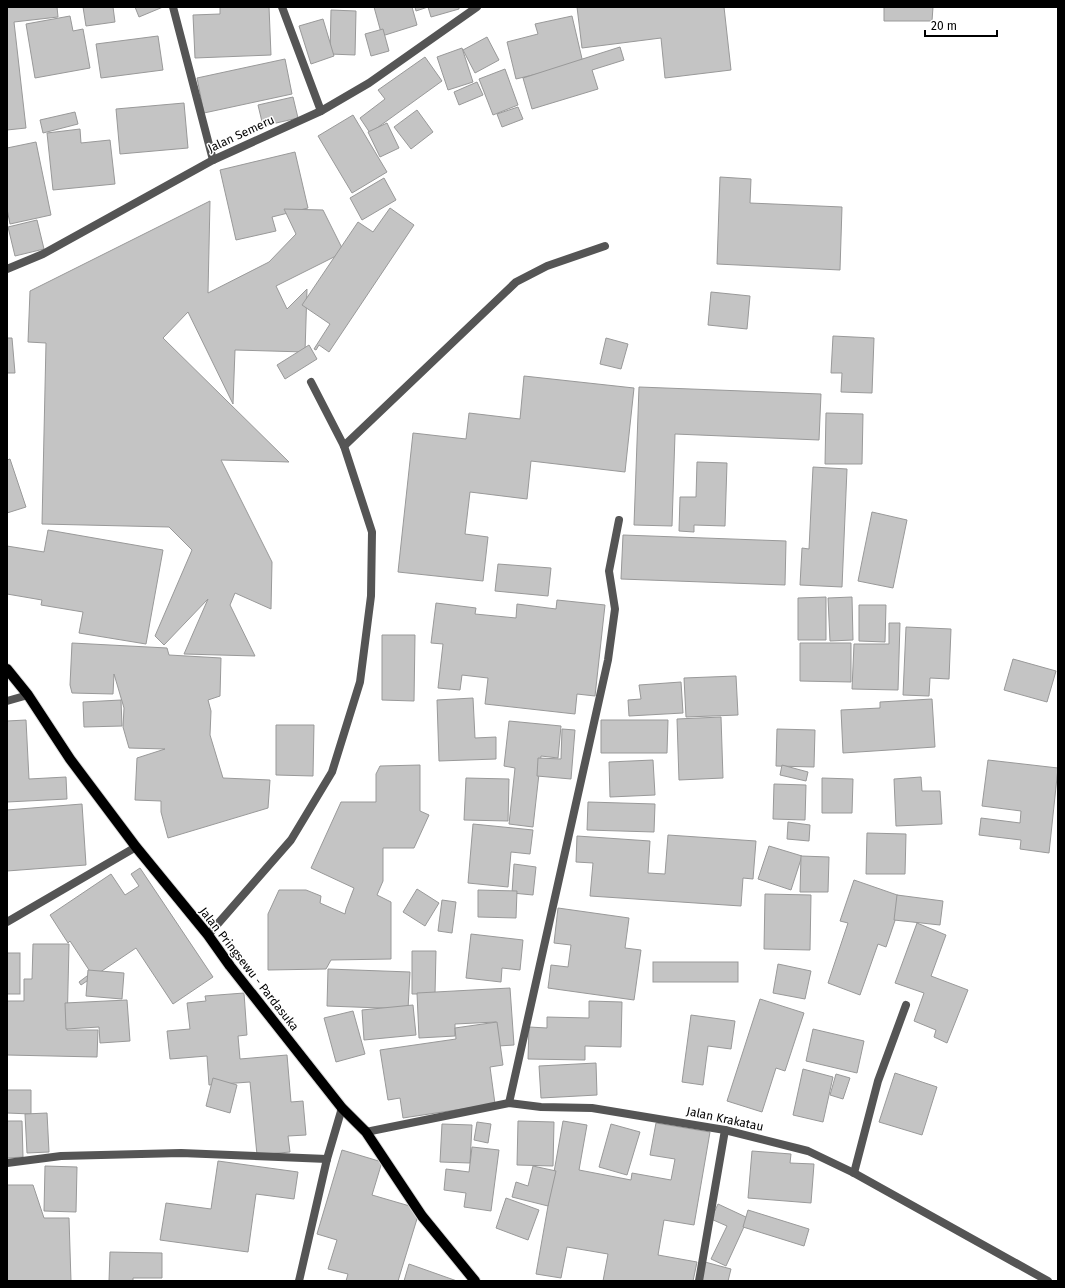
<svg xmlns="http://www.w3.org/2000/svg" width="1065" height="1288" font-family="'Fira Sans',sans-serif">
	<style>
		.building { fill: #c4c4c4; stroke: #999 }
		.lines { fill: none; stroke-linecap: round; stroke-linejoin: round }
		.primary-casing { stroke: #dbdbdb; stroke-width: 12 }
		.street { stroke: #555; stroke-width: 8 }
		.primary { stroke: #000; stroke-width: 10 }
		.labels { text-anchor: middle; dominant-baseline: central; stroke-width: 3; stroke-linejoin: round; paint-order: stroke }
		.street-label { font-size: 12px; fill: #000; stroke: #fff }
	</style>
	<rect width="100%" height="100%" fill="#fff"/>
	<!-- building -->
	<g class="building">
		<polygon points="7,7 57,7 58,17 14,22 26,128 7,130"/>
		<polygon points="83,7 113,7 115,22 86,26"/>
		<polygon points="135,7 163,7 139,17"/>
		<polygon points="220,7 269,7 271,55 195,58 193,15 220,14"/>
		<polygon points="374,7 412,7 417,25 382,36"/>
		<polygon points="415,7 459,7 459,9 431,17 428,7 416,11"/>
		<polygon points="577,7 724,7 731,70 665,78 661,38 582,48"/>
		<polygon points="884,7 933,7 932,21 884,21"/>
		<polygon points="331,10 356,11 355,55 330,54"/>
		<polygon points="70,16 73,31 83,29 90,68 35,78 26,24"/>
		<polygon points="572,16 583,63 516,79 507,42 538,34 535,24"/>
		<polygon points="323,19 334,56 311,64 299,26"/>
		<polygon points="383,29 389,51 371,56 365,34"/>
		<polygon points="158,36 163,70 101,78 96,44"/>
		<polygon points="487,37 499,60 475,73 463,50"/>
		<polygon points="620,47 624,60 592,70 598,89 532,109 523,78"/>
		<polygon points="462,48 473,82 448,90 437,57"/>
		<polygon points="425,57 442,81 370,133 360,118 385,99 378,90"/>
		<polygon points="285,59 292,94 204,113 197,78"/>
		<polygon points="505,69 518,105 493,115 479,79"/>
		<polygon points="477,82 483,95 459,105 454,92"/>
		<polygon points="293,97 298,118 263,126 258,105"/>
		<polygon points="184,103 188,148 120,154 116,109"/>
		<polygon points="518,107 523,119 502,127 497,114"/>
		<polygon points="417,110 433,132 411,149 394,127"/>
		<polygon points="75,112 78,124 43,133 40,120"/>
		<polygon points="353,115 387,172 352,193 318,136"/>
		<polygon points="387,123 399,148 380,157 368,132"/>
		<polygon points="80,129 81,143 110,140 115,184 53,190 47,133"/>
		<polygon points="36,142 51,215 10,224 7,209 7,148"/>
		<polygon points="295,152 308,208 272,217 276,231 236,240 220,170"/>
		<polygon points="720,177 751,179 750,203 842,207 840,270 717,264"/>
		<polygon points="384,178 396,200 362,220 350,198"/>
		<polygon points="210,201 208,293 269,262 296,234 284,209 323,210 344,252 276,286 287,309 307,289 305,352 235,350 233,404 188,312 163,338 289,462 221,460 272,562 271,609 235,593 230,605 255,656 184,654 208,599 164,645 155,636 192,550 169,527 42,524 46,343 28,342 30,291"/>
		<polygon points="390,208 414,225 329,352 319,345 316,350 314,349 330,324 302,305 358,222 373,232"/>
		<polygon points="37,220 44,249 15,256 8,227"/>
		<polygon points="711,292 750,296 747,329 708,325"/>
		<polygon points="833,336 874,338 872,393 841,392 842,373 831,373"/>
		<polygon points="7,338 12,338 15,373 7,373"/>
		<polygon points="606,338 628,344 621,369 600,364"/>
		<polygon points="309,345 317,359 285,379 277,365"/>
		<polygon points="524,376 634,388 625,472 531,461 527,499 470,492 465,534 488,537 483,581 398,572 413,433 466,439 469,413 520,419"/>
		<polygon points="639,387 821,394 819,440 675,434 672,526 634,525"/>
		<polygon points="826,413 863,414 862,464 825,464"/>
		<polygon points="10,459 26,507 7,513 7,460"/>
		<polygon points="697,462 727,463 725,526 694,525 694,532 679,531 680,497 696,497"/>
		<polygon points="813,467 847,469 842,587 800,585 802,548 809,549"/>
		<polygon points="872,512 907,520 893,588 858,581"/>
		<polygon points="48,530 163,550 146,644 79,633 83,612 41,605 42,600 7,594 7,546 44,552"/>
		<polygon points="623,535 786,541 785,585 621,579"/>
		<polygon points="498,564 551,568 548,596 495,591"/>
		<polygon points="826,597 826,640 798,640 798,598"/>
		<polygon points="852,597 853,640 830,641 828,598"/>
		<polygon points="557,600 605,605 595,696 577,694 575,714 485,704 488,678 462,675 460,690 438,688 443,644 431,643 436,603 476,608 475,614 516,618 517,604 556,609"/>
		<polygon points="859,605 886,605 885,642 859,641"/>
		<polygon points="889,623 900,623 898,690 852,689 854,644 889,644"/>
		<polygon points="906,627 951,629 949,679 930,678 929,696 903,695"/>
		<polygon points="382,635 415,635 414,701 382,700"/>
		<polygon points="72,643 167,648 169,655 221,658 220,696 208,700 211,711 210,735 223,778 270,780 268,808 168,838 161,812 161,801 135,800 137,758 165,749 129,748 123,727 124,708 114,674 113,694 72,693 70,685"/>
		<polygon points="800,643 851,643 851,682 800,681"/>
		<polygon points="1013,659 1056,671 1047,702 1004,690"/>
		<polygon points="736,676 738,715 686,717 684,678"/>
		<polygon points="681,682 683,713 629,716 628,700 641,699 639,685"/>
		<polygon points="473,698 475,738 496,737 496,759 439,761 437,700"/>
		<polygon points="932,699 935,747 843,753 841,710 880,708 880,702"/>
		<polygon points="121,700 122,726 84,727 83,702"/>
		<polygon points="721,717 723,778 679,780 677,719"/>
		<polygon points="26,720 29,779 66,777 67,799 7,802 7,721"/>
		<polygon points="601,720 668,720 667,753 601,753"/>
		<polygon points="509,721 561,726 558,758 541,756 533,827 509,824 515,768 504,766"/>
		<polygon points="276,725 314,725 313,776 276,775"/>
		<polygon points="562,729 575,730 571,779 537,776 538,758 561,759"/>
		<polygon points="777,729 815,730 814,767 776,766"/>
		<polygon points="653,760 655,795 610,797 609,762"/>
		<polygon points="988,760 1058,768 1049,853 1020,849 1021,840 979,835 981,818 1020,823 1021,811 982,806"/>
		<polygon points="420,765 420,811 429,815 414,848 383,848 383,881 377,895 391,902 391,959 331,960 326,969 268,970 268,914 279,890 306,890 321,896 320,903 345,914 346,909 354,888 311,868 341,802 376,802 376,774 380,766"/>
		<polygon points="782,765 808,772 806,781 780,775"/>
		<polygon points="921,777 922,791 940,791 942,824 896,826 894,779"/>
		<polygon points="466,778 509,779 508,821 464,820"/>
		<polygon points="822,778 853,779 852,813 822,813"/>
		<polygon points="774,784 806,785 805,820 773,819"/>
		<polygon points="588,802 655,804 654,832 587,830"/>
		<polygon points="82,804 86,865 7,871 7,810"/>
		<polygon points="788,822 810,825 809,841 787,839"/>
		<polygon points="473,824 533,830 530,854 511,852 508,887 468,883"/>
		<polygon points="867,833 906,834 905,874 866,874"/>
		<polygon points="668,835 756,841 753,879 743,878 741,906 590,896 593,863 576,862 577,836 650,841 648,873 665,874"/>
		<polygon points="769,846 802,856 791,890 758,879"/>
		<polygon points="801,856 829,857 828,892 800,892"/>
		<polygon points="514,864 536,867 533,895 512,893"/>
		<polygon points="140,868 213,977 173,1004 136,948 81,985 79,982 91,973 70,941 68,943 50,915 111,874 125,895 139,886 131,874"/>
		<polygon points="854,880 903,897 886,947 878,944 860,995 828,983 848,923 840,921"/>
		<polygon points="417,889 439,903 425,926 403,912"/>
		<polygon points="478,890 517,891 516,918 478,917"/>
		<polygon points="765,894 811,895 810,950 764,949"/>
		<polygon points="897,895 943,901 940,925 894,920"/>
		<polygon points="442,900 456,902 452,933 438,931"/>
		<polygon points="558,908 629,918 625,948 641,950 634,1000 548,988 551,965 568,967 571,945 554,943"/>
		<polygon points="917,923 946,935 931,976 968,990 947,1043 934,1037 936,1030 914,1021 924,993 895,983"/>
		<polygon points="471,934 523,940 520,970 502,968 501,982 466,978"/>
		<polygon points="33,944 69,944 67,1030 98,1030 97,1057 7,1055 7,1001 24,1001 24,979 32,979"/>
		<polygon points="412,951 436,951 435,994 412,994"/>
		<rect x="7" y="953" width="13" height="41"/>
		<rect x="653" y="962" width="85" height="20"/>
		<polygon points="778,964 811,971 805,999 773,993"/>
		<polygon points="328,969 410,972 408,1009 327,1006"/>
		<polygon points="88,970 124,973 122,999 86,996"/>
		<polygon points="510,988 514,1045 498,1046 496,1022 455,1024 455,1036 419,1038 417,993"/>
		<polygon points="244,993 247,1035 238,1036 240,1059 287,1055 291,1102 303,1101 306,1135 288,1136 290,1152 257,1155 250,1082 209,1085 207,1056 170,1059 167,1031 190,1029 187,1003 206,1001 205,996"/>
		<polygon points="760,999 804,1013 785,1071 776,1068 762,1112 727,1101"/>
		<polygon points="127,1000 130,1041 100,1043 99,1027 66,1029 65,1003"/>
		<polygon points="589,1001 622,1002 621,1047 585,1046 585,1060 528,1059 529,1027 547,1028 547,1017 589,1018"/>
		<polygon points="413,1005 416,1035 364,1040 362,1010"/>
		<polygon points="353,1011 365,1054 336,1062 324,1018"/>
		<polygon points="691,1015 735,1021 731,1049 708,1046 703,1085 682,1082"/>
		<polygon points="497,1022 503,1065 490,1067 495,1104 403,1118 400,1098 388,1100 380,1050 456,1039 455,1028"/>
		<polygon points="813,1029 864,1041 857,1073 806,1061"/>
		<polygon points="596,1063 597,1095 541,1098 539,1066"/>
		<polygon points="803,1069 833,1077 823,1122 793,1115"/>
		<polygon points="895,1073 937,1087 922,1135 879,1122"/>
		<polygon points="836,1074 850,1078 843,1099 830,1095"/>
		<polygon points="213,1078 237,1085 230,1113 206,1106"/>
		<polygon points="7,1090 31,1090 31,1114 7,1113"/>
		<polygon points="47,1113 49,1152 27,1153 25,1114"/>
		<polygon points="7,1121 22,1121 23,1157 7,1158"/>
		<polygon points="518,1121 554,1122 553,1166 517,1165"/>
		<polygon points="563,1121 587,1125 579,1170 631,1180 632,1173 671,1180 675,1159 650,1155 656,1123 710,1132 694,1225 664,1220 658,1255 697,1262 693,1281 603,1281 608,1254 567,1247 561,1278 536,1274"/>
		<polygon points="477,1122 491,1124 488,1143 474,1140"/>
		<polygon points="442,1124 472,1125 470,1163 440,1162"/>
		<polygon points="611,1124 640,1132 627,1175 599,1167"/>
		<polygon points="472,1147 499,1150 491,1211 464,1207 466,1193 444,1190 446,1169 469,1172"/>
		<polygon points="342,1150 382,1162 372,1195 420,1209 398,1281 346,1281 348,1274 328,1269 337,1240 317,1234"/>
		<polygon points="752,1151 791,1154 790,1163 814,1164 811,1203 748,1198"/>
		<polygon points="218,1161 298,1172 294,1199 256,1194 248,1252 160,1240 166,1203 211,1209"/>
		<polygon points="45,1166 77,1167 76,1212 44,1211"/>
		<polygon points="533,1166 556,1171 548,1206 512,1197 516,1182 528,1186"/>
		<polygon points="7,1185 33,1185 44,1218 69,1218 71,1281 7,1281"/>
		<polygon points="506,1198 539,1210 528,1240 496,1228"/>
		<polygon points="718,1204 748,1218 726,1266 711,1259 727,1226 711,1219"/>
		<polygon points="748,1210 809,1229 804,1246 743,1227"/>
		<polygon points="110,1252 162,1253 162,1278 133,1278 133,1281 109,1281"/>
		<polygon points="705,1262 731,1269 728,1281 700,1281"/>
		<polygon points="409,1264 457,1281 404,1281"/>
	</g>
	<g class="lines">
		<!-- primary casing -->
		<g class="primary-casing">
			<polyline id="primary" points="7,669 28,695 70,759 136,847 208,935 230,966 342,1108 366,1132 422,1216 475,1281"/>
		</g>
		<!-- street -->
		<g class="street">
			<polyline points="173,7 213,160"/>
			<polyline points="282,7 321,111"/>
			<polyline points="7,269 43,254 213,160 321,111 369,83 477,7"/>
			<polyline points="344,446 516,282 547,266 605,246"/>
			<polyline points="7,701 28,695"/>
			<polyline points="7,922 136,847"/>
			<polyline points="208,935 291,840 332,772 360,682 371,596 372,532 344,446 311,382"/>
			<polyline points="509,1103 608,660 615,609 609,571 619,520"/>
			<polyline points="366,1132 509,1103 541,1107 592,1108 725,1130 808,1151 854,1173 1048,1281"/>
			<polyline points="7,1163 61,1156 181,1153 327,1159"/>
			<polyline points="854,1173 878,1081 906,1005"/>
			<polyline points="299,1281 327,1159 342,1108"/>
			<polyline points="699,1281 725,1130"/>
		</g>
		<!-- primary -->
		<use href="#primary" class="primary"/>
	</g>
	<g class="labels">
		<!-- street labels -->
		<g class="street-label">
			<text transform="translate(241 134) rotate(-25)">Jalan Semeru</text>
			<text transform="translate(249 969) rotate(52)">Jalan Pringsewu - Pardasuka</text>
			<text transform="translate(725 1119) rotate(12)">Jalan Krakatau</text>
		</g>
	</g>
	<!-- border -->
	<rect width="1065" height="1288" fill="none" stroke="#000000" stroke-width="16"/>
	<!-- scale -->
	<path d="M925 30v6h72v-6" fill="none" stroke="#000000" stroke-width="2"/>
	<text x="931" y="30" font-size="12" fill="#000000" stroke="#ffffff" stroke-width="3" paint-order="stroke">20 m</text>
</svg>
